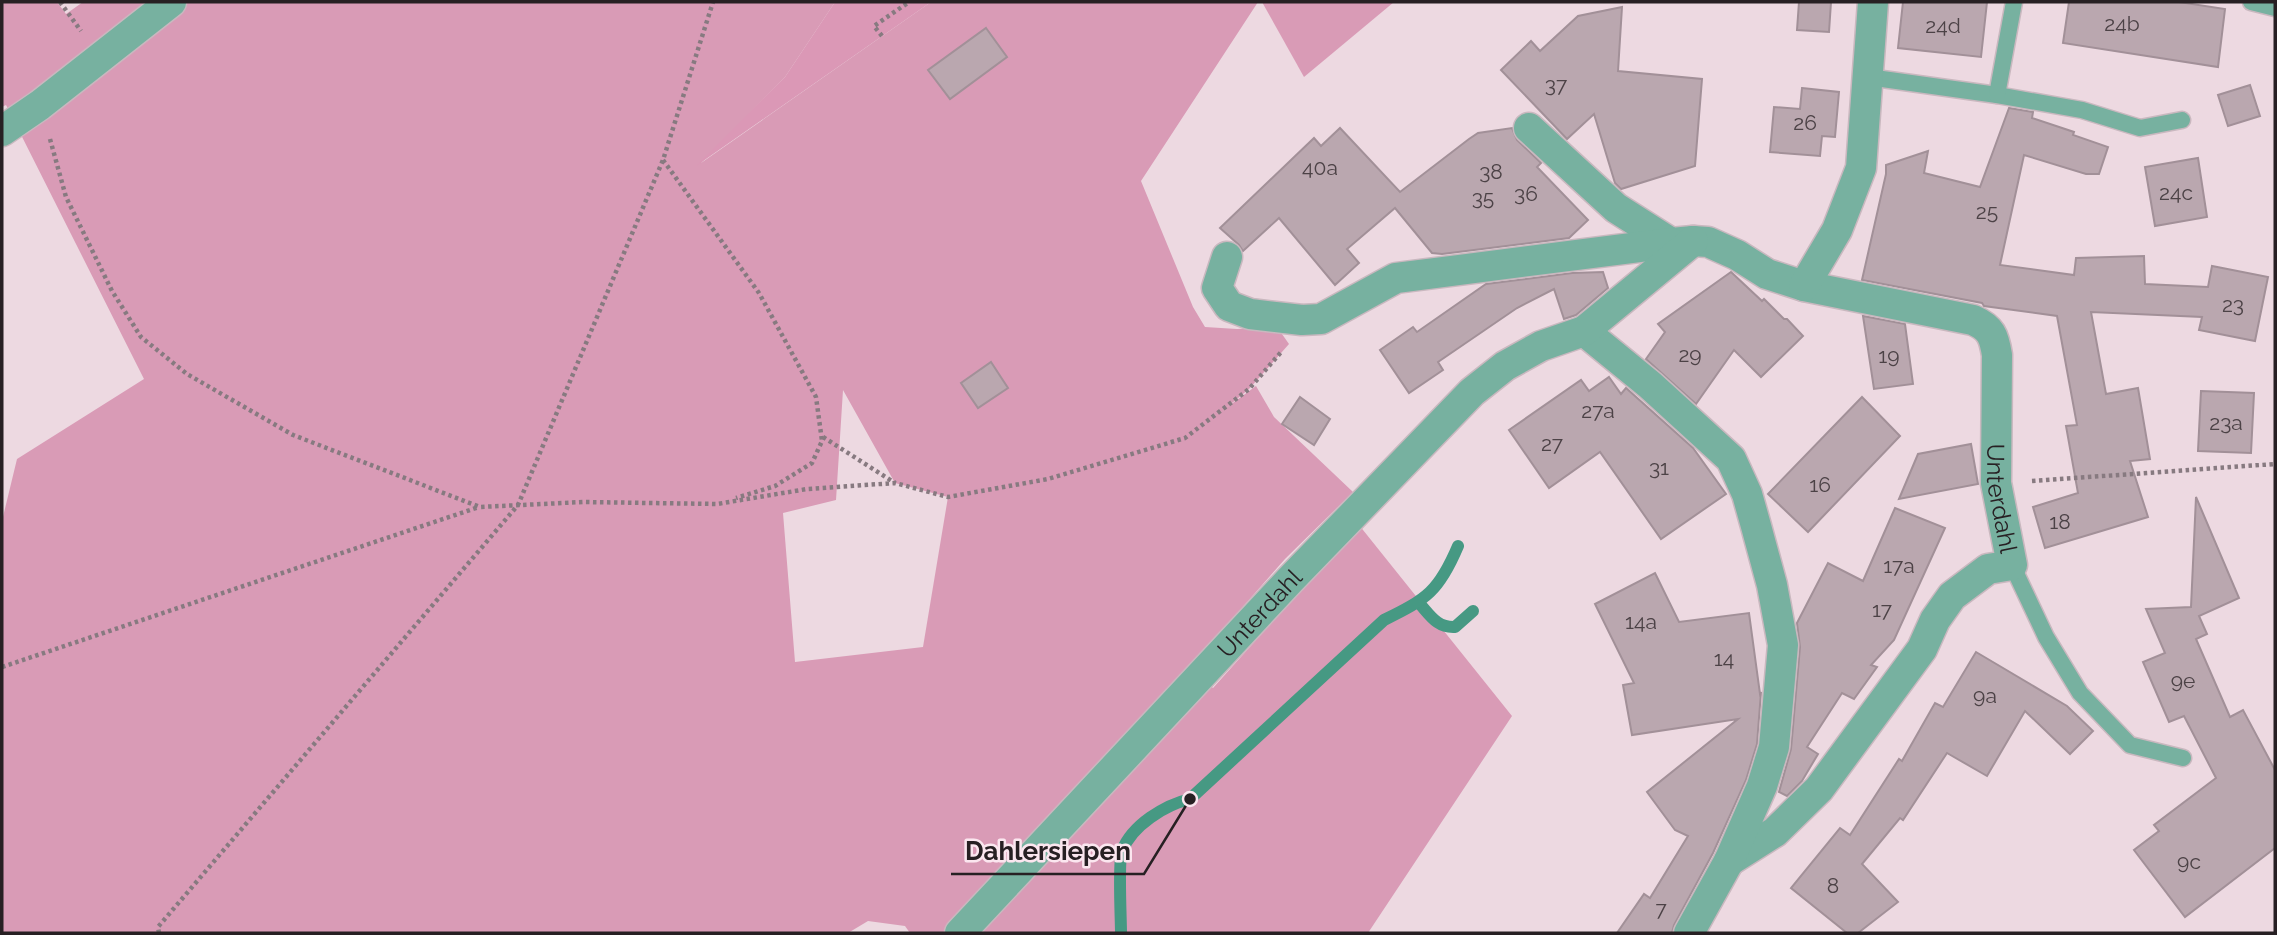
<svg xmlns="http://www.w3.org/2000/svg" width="2277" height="935" font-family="Raleway,sans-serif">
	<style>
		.green { fill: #d99bb6; fill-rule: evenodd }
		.forest { fill: #db98b6 }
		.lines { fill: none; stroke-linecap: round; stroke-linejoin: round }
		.stream { stroke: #469983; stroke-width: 12 }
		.building { fill: #baa7af; stroke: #a29098; stroke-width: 2 }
		.service-casing { stroke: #c9b8bf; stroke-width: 19 }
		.minor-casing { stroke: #c9b8bf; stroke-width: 33 }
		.path { stroke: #877a80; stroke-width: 4.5; stroke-dasharray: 3.5 3.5; stroke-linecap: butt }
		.service { stroke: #77b1a0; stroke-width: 16 }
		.minor { stroke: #77b1a0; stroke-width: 30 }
		.labels { text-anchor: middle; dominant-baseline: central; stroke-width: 5; stroke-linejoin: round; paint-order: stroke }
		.number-label { font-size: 21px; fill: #4c4246 }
		.street-label { font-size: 24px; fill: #272023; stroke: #fbe6ef }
		.leader { fill: none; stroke: #272023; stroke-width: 2.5 }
		.callout-dot { fill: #272023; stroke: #fbe6ef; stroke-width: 2.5 }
		.callout-label { font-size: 26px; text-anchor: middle; font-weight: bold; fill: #272023; stroke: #fbe6ef; stroke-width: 5; stroke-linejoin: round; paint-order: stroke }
	</style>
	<rect width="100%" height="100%" fill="#edd9e1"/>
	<!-- green -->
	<g class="green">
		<path d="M 2,2 L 57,2 L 66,14 L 83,2 L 835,2 L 785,77 L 701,163 L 931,2 L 1258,2 L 1141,181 L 1193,307 L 1205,327 L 1237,329 L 1277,327 L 1289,344 L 1249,389 L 1226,408 L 1256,386 L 1274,417 L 1353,492 L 1285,559 L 1190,667 L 1213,688 L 1359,525 L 1512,716 L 1368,933 L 910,933 L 905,926 L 868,921 L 848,933 L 2,933 L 2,521 L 17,459 L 144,379 L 6,105 L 2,107 ZM 843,390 L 895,483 L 948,497 L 923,647 L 795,662 L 783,513 L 836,500 Z"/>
		<polygon points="1262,2 1394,2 1304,77"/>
	</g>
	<!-- forest -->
	<polygon class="forest" points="835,2 931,2 696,166 785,77"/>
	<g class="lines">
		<!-- stream -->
		<g class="stream">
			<path d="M 1419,603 C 1430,615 1437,628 1455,627 L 1473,611"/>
			<path d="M 1121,933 C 1121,918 1118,861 1122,851 C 1132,825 1165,805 1190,799 L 1384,620 C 1427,599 1439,591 1458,546"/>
		</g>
	</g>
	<!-- building -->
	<g class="building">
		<polygon points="1799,2 1831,2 1829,32 1797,30"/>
		<polygon points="1903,2 1987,2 1981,57 1898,48"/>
		<polygon points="2069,2 2179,2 2225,9 2218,67 2063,43"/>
		<polygon points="1622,7 1618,71 1702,79 1695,166 1621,189 1615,183 1594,114 1567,139 1501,70 1531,41 1540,51 1578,16"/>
		<polygon points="986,28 1007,57 950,99 928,70"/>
		<polygon points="2250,85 2260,116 2228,126 2218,95"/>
		<polygon points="1802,88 1839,92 1835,137 1822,136 1820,156 1770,152 1774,107 1800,109"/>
		<polygon points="2009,108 2033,112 2032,118 2074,132 2073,135 2108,147 2099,174 2086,174 2024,155 2000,265 2074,275 2076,258 2144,256 2145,284 2208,287 2212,266 2268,277 2255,341 2199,330 2202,317 2091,312 2106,394 2138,388 2150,459 2130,461 2148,517 2045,548 2033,507 2078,493 2066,426 2077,425 2057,316 1984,306 1982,303 1862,280 1886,174 1886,165 1928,151 1924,173 1980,187"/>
		<polygon points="1340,128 1400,192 1469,139 1478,133 1512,128 1517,140 1541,163 1537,167 1588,220 1569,238 1442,254 1432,253 1395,208 1347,249 1359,263 1335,285 1279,218 1243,251 1239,245 1220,228 1314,138 1321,146"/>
		<polygon points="2198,158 2207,217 2155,226 2145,167"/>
		<polygon points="1603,272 1608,288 1576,315 1564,319 1554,289 1517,308 1438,362 1443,370 1409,393 1380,350 1413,327 1417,332 1486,284 1572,273"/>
		<polygon points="1731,272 1762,301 1764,299 1784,319 1787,319 1803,336 1761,377 1734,350 1696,404 1646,359 1665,332 1658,324"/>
		<polygon points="1863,316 1905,324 1913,384 1874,389"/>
		<polygon points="991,362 1008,388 978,408 961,383"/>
		<polygon points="1609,377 1621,394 1626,388 1693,448 1726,494 1661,539 1600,452 1549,488 1509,430 1581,380 1589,391"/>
		<polygon points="2201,391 2254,393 2251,453 2198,451"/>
		<polygon points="1300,397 1330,419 1314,445 1282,424"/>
		<polygon points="1862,397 1900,436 1808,532 1768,494"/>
		<polygon points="1971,444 1978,484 1899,499 1918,454"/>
		<polygon points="2196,497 2239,598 2199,616 2207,634 2196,639 2230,717 2243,710 2275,770 2275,848 2185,917 2134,850 2159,831 2154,825 2216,778 2184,716 2169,722 2143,662 2165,653 2146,609 2191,607"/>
		<polygon points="1895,508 1945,528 1894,640 1871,665 1877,667 1854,699 1842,693 1807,747 1818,754 1802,781 1787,796 1779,792 1791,749 1800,647 1797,623 1828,563 1863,581"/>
		<polygon points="1655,573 1679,622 1749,613 1760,694 1761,692 1757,744 1746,780 1713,853 1674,925 1672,933 1617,933 1644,894 1650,898 1688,836 1675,830 1647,792 1738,719 1632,735 1623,685 1634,683 1595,604"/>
		<polygon points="1976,652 2067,706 2093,731 2070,754 2025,711 1987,776 1947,753 1903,820 1900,818 1862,864 1898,902 1858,933 1847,933 1791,888 1840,828 1850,835 1899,759 1902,761 1935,703 1943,707"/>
	</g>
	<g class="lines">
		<!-- service casing -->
		<g class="service-casing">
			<g id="service">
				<polyline points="2251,2 2275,8"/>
				<polyline points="1868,77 1997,95 2082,110 2140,128 2182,120"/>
				<polyline points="1997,95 2014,2"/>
				<polyline points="2012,565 2046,637 2080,693 2130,745 2183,758"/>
			</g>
		</g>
		<!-- minor casing -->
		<g class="minor-casing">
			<g id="minor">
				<path id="s1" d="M 1529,128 L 1616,208 L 1671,243 L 1693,241 L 1708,242 L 1737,255 L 1767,274 L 1804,286 L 1973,320 C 1991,328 1994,336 1997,355 L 1996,483 L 2012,565 L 1988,569 L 1952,596 L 1935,620 L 1922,649 L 1819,789 L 1775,832 L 1729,861"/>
				<polyline points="2,131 40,105 171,2"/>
				<polyline points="1227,257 1217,288 1229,306 1250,314 1302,320 1321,319 1396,278 1671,243"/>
				<polyline points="1804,286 1837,230 1861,168 1873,2"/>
				<polyline points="1584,331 1650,385 1731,459 1747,494 1756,526 1772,585 1783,645 1774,747 1762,786 1729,861 1689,933"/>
				<path id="s2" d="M 960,933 L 1290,580 L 1472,392 L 1505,366 L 1541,346 L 1584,331 L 1693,241"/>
			</g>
		</g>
		<!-- path -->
		<g class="path">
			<polyline points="60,2 81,31"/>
			<polyline points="882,36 874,26 909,2"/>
			<polyline points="50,139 66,197 112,291 141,337 187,374 293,435 480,507 583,502 717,504 807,489 895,483 948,497 1048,479 1185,438 1249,389 1282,351"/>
			<polyline points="663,160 759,293 816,397 822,441 812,463 775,486 736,498"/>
			<polyline points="823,437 895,483"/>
			<polyline points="2032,481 2275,464"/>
			<polyline points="2,667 479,507"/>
			<polyline points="159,933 158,927 518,505 663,160 713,2"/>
		</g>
		<!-- service -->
		<use href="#service" class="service"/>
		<!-- minor -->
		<use href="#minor" class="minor"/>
	</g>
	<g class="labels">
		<!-- number labels -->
		<g class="number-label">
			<text x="2122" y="23">24b</text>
			<text x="1943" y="25">24d</text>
			<text x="1556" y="84">37</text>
			<text x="1805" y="122">26</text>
			<text x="1320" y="167">40a</text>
			<text x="1491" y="171">38</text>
			<text x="2176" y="192">24c</text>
			<text x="1526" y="193">36</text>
			<text x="1483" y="197">35</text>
			<text x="1987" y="211">25</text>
			<text x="2233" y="304">23</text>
			<text x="1690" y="354">29</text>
			<text x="1889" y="355">19</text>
			<text x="1598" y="410">27a</text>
			<text x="2226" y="422">23a</text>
			<text x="1552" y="443">27</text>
			<text x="1659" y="467">31</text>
			<text x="1820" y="484">16</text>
			<text x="2060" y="521">18</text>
			<text x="1899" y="565">17a</text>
			<text x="1882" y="609">17</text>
			<text x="1641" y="621">14a</text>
			<text x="1724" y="658">14</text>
			<text x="2183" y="680">9e</text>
			<text x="1985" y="695">9a</text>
			<text x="2189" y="861">9c</text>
			<text x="1833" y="885">8</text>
			<text x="1661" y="908">7</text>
		</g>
		<!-- street labels -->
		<g class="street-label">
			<text stroke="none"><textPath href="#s1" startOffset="688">Unterdahl</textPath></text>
			<text stroke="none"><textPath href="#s2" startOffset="438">Unterdahl</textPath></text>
		</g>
	</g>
	<!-- callouts -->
	<path class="leader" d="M1190 799L1144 874H951"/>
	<circle class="callout-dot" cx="1190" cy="799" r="7"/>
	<g class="callout-label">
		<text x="1048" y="860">Dahlersiepen</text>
	</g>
	<!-- border -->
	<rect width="2277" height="935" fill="none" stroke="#272023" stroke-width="7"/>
</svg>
